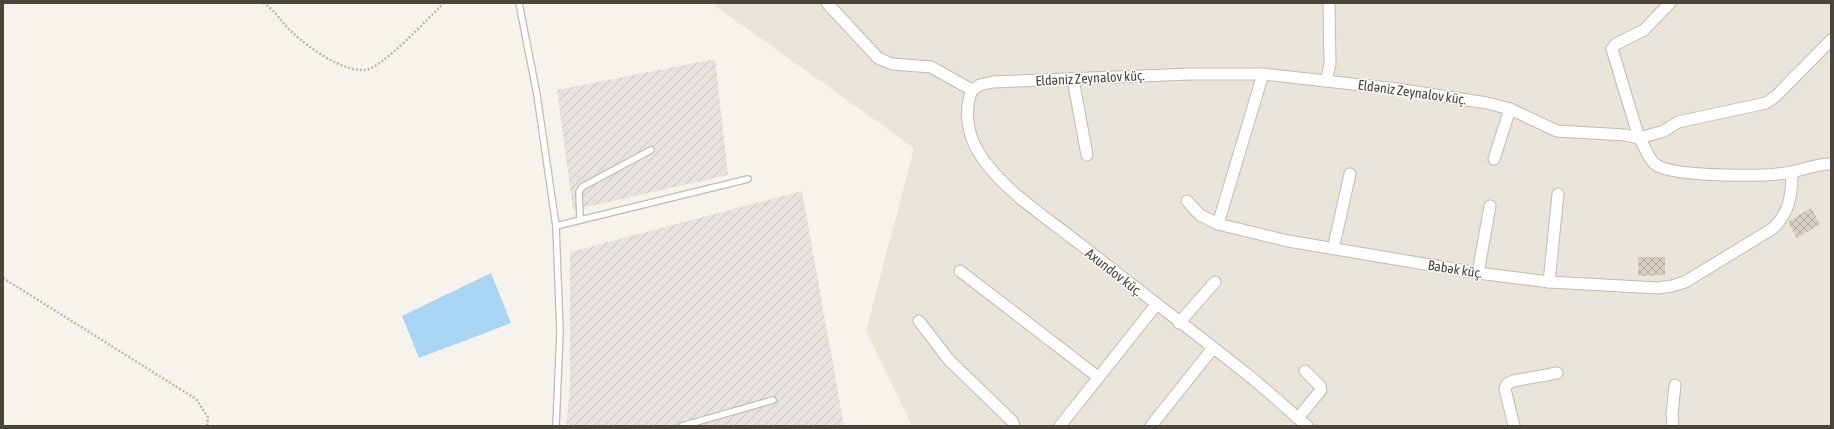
<svg xmlns="http://www.w3.org/2000/svg" width="1834" height="429" font-family="'Asap Condensed',sans-serif">
	<style>
		.residential { fill: #eae5da }
		.industrial { fill: url(#industrial-furrows) }
		.water { fill: #a9d4f2 }
		.building { fill: url(#building-cross-hatch) }
		.lines { fill: none; stroke-linecap: round; stroke-linejoin: round }
		.service-casing { stroke: #c2bbae; stroke-width: 8 }
		.minor-casing { stroke: #c2bbae; stroke-width: 13 }
		.path { stroke: #c4b79f; stroke-width: 2.5; stroke-dasharray: 2 2; stroke-linecap: butt }
		.service { stroke: #fff; stroke-width: 5.5 }
		.minor { stroke: #fff; stroke-width: 11 }
		.labels { text-anchor: middle; dominant-baseline: central; stroke-width: 3; stroke-linejoin: round; paint-order: stroke }
		.street-label { font-size: 14px; fill: #4b4439; stroke: #fff }
	</style>
	<defs>
		<pattern id="industrial-furrows" width="10" height="10" patternUnits="userSpaceOnUse"><rect width="10" height="10" fill="#e6e2dd"/><path d="M-1 1l2-2M0 10L10 0M9 11l2-2" fill="none" stroke="#c7c3be"/></pattern>
		<pattern id="building-cross-hatch" width="8" height="8" patternUnits="userSpaceOnUse"><rect width="8" height="8" fill="#d8cfc1"/><path d="M0 0l8 8M0 8l8-8" fill="none" stroke="#b1aa9e"/></pattern>
	</defs>
	<rect width="100%" height="100%" fill="#f6f3ec"/>
	<!-- residential -->
	<polygon class="residential" points="711,3 1831,3 1831,426 912,426 866,331 914,148"/>
	<!-- industrial -->
	<g class="industrial">
		<polygon points="715,59 728,175 573,210 557,90"/>
		<polygon points="802,191 844,426 566,426 570,389 570,252"/>
	</g>
	<!-- water -->
	<polygon class="water" points="491,273 511,323 419,358 402,316"/>
	<!-- building -->
	<g class="building">
		<polygon points="1811,208 1820,224 1797,238 1788,222"/>
		<polygon points="1638,257 1665,257 1665,275 1638,276"/>
	</g>
	<g class="lines">
		<!-- service casing -->
		<g class="service-casing">
			<g id="service">
				<polyline points="519,3 537,95 556,226 560,331 556,426"/>
				<polyline points="580,220 579,192 582,187 651,150"/>
				<polyline points="556,226 748,179"/>
				<polyline points="682,426 773,400"/>
			</g>
		</g>
		<!-- minor casing -->
		<g class="minor-casing">
			<g id="minor">
				<polyline points="827,3 878,58 892,64 931,67 972,90"/>
				<polyline points="1670,3 1644,30 1616,44 1612,49 1639,138 1664,131 1678,122 1766,103 1776,96 1831,40"/>
				<path d="M 1263,74 L 1218,224 L 1288,241 L 1478,273 L 1549,282 L 1658,288 L 1672,286 L 1685,282 L 1772,229 C 1790,213 1792,194 1792,172"/>
				<polyline points="1073,79 1087,155"/>
				<polyline points="1326,81 1330,64 1329,3"/>
				<path d="M 972,90 L 980,85 L 993,82 L 1190,74 L 1263,74 L 1397,89 L 1487,103 L 1510,109 L 1557,131 L 1625,135 L 1639,138 C 1645,146 1649,162 1658,166 C 1679,177 1767,177 1792,172 C 1805,169 1817,164 1831,164"/>
				<path d="M 972,90 C 964,110 967,134 979,153 C 1001,189 1047,218 1080,244 C 1134,287 1189,328 1243,371 C 1265,388 1286,408 1307,426"/>
				<polyline points="1494,159 1510,109"/>
				<polyline points="1187,201 1200,215 1218,224"/>
				<polyline points="1333,249 1350,174"/>
				<polyline points="960,271 1098,377"/>
				<polyline points="1478,273 1490,206"/>
				<polyline points="1549,282 1558,194"/>
				<polyline points="919,321 949,360 1012,421 1014,426"/>
				<polyline points="1179,323 1215,282"/>
				<polyline points="1298,418 1321,390 1320,386 1305,371"/>
				<polyline points="1060,426 1156,305"/>
				<polyline points="1151,426 1213,348"/>
				<polyline points="1514,426 1505,389 1507,384 1513,381 1557,373"/>
				<polyline points="1673,426 1672,414 1675,385"/>
			</g>
		</g>
		<!-- path -->
		<g class="path">
			<path d="M 263,3 C 276,10 282,24 293,33 C 309,48 343,72 365,70 C 383,68 429,17 444,3"/>
			<polyline points="3,278 196,399 208,417 207,426"/>
		</g>
		<!-- service -->
		<use href="#service" class="service"/>
		<!-- minor -->
		<use href="#minor" class="minor"/>
	</g>
	<g class="labels">
		<!-- street labels -->
		<g class="street-label">
			<text transform="translate(1090 78) rotate(-3)">Eldəniz Zeynalov küç.</text>
			<text transform="translate(1412 92) rotate(8)">Eldəniz Zeynalov küç.</text>
			<text transform="translate(1455 269) rotate(9)">Babək küç.</text>
			<text transform="translate(1114 272) rotate(38)">Axundov küç.</text>
		</g>
	</g>
	<!-- border -->
	<rect width="1834" height="429" fill="none" stroke="#4b4439" stroke-width="8"/>
</svg>
